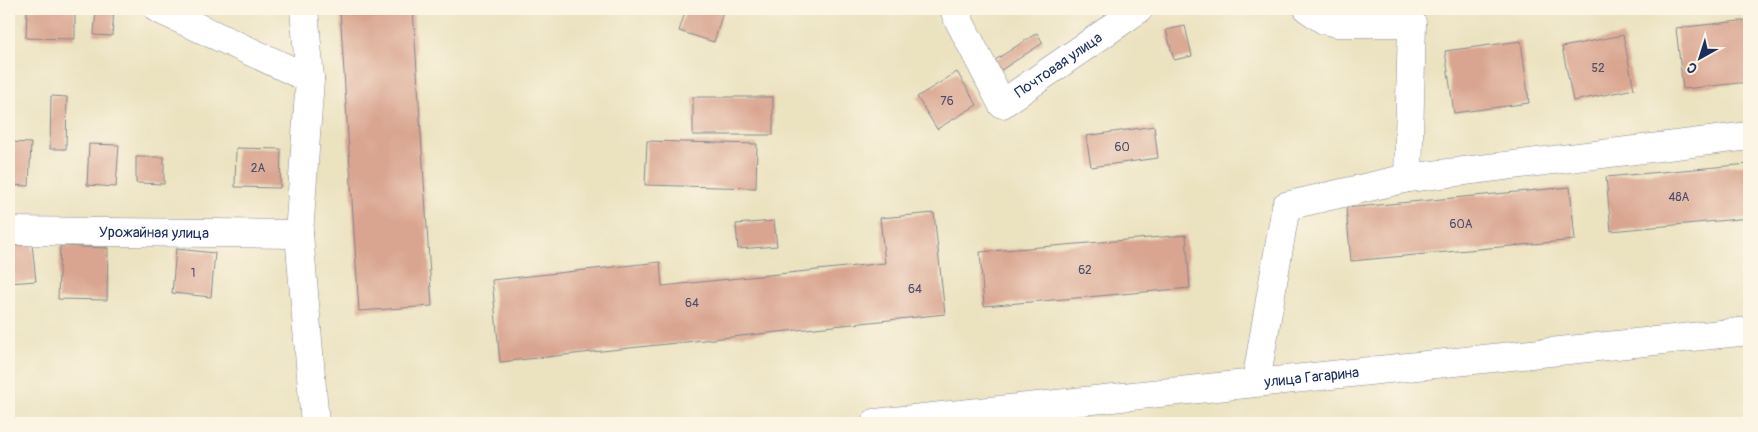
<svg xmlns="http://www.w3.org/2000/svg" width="1758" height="432" font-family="Pangolin,sans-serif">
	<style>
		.building { fill: #d9a590 }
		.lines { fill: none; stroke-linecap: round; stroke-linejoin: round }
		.minor-casing { stroke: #83888f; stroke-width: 29 }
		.major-casing { stroke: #83888f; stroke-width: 29 }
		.minor { stroke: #fff; stroke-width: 28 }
		.major { stroke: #fff; stroke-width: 28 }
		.labels { text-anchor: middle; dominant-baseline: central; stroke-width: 4; stroke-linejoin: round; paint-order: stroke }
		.number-label { font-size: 12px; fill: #4a4c6a }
		.street-label { font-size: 15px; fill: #1b2f5e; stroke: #fcf5e5 }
	</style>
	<rect width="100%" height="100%" fill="#fcf5e5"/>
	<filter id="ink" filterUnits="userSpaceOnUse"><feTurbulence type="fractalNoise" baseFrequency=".02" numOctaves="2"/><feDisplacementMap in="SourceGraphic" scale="10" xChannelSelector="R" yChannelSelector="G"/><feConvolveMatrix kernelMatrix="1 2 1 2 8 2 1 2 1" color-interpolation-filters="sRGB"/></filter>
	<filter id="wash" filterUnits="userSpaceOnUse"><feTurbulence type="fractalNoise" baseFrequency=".0096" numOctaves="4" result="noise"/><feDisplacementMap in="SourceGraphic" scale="20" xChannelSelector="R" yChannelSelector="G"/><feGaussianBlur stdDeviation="1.12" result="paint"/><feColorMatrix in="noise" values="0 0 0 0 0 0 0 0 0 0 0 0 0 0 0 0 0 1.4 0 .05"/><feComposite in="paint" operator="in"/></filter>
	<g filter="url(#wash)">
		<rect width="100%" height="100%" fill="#ebe2c0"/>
		<g id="blocks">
			<!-- building -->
			<g class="building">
				<polygon points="27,9 75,9 75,39 26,38"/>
				<polygon points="96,9 114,9 112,36 94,35"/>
				<polygon points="340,9 413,9 432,306 359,311"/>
				<polygon points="686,9 724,9 714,42 679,31"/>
				<polygon points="1749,20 1749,82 1683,89 1676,28"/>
				<polygon points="1185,26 1192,56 1174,60 1166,30"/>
				<polygon points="1037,33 1043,43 995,74 989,64"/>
				<polygon points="1623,35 1634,89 1573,101 1562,47"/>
				<polygon points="1521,41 1529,103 1454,113 1445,51"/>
				<polygon points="957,72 977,105 937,129 917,97"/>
				<polygon points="51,96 67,97 66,149 50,149"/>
				<rect x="693" y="97" width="80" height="38"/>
				<polygon points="1154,126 1158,158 1091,167 1086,136"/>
				<polygon points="647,141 757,144 756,188 645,185"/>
				<polygon points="9,142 31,143 29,186 9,185"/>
				<polygon points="89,144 119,145 116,187 87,185"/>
				<polygon points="236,148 281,149 280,188 235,187"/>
				<polygon points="136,157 164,157 164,184 136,183"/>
				<polygon points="1749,164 1749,218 1611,231 1606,177"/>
				<polygon points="1570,187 1575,240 1351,261 1346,208"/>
				<polygon points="934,213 945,314 500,362 492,280 660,262 662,286 885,263 880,218"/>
				<polygon points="774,221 777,246 738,249 736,224"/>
				<polygon points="1186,235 1190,288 984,306 980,252"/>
				<polygon points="32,244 36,281 9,283 9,246"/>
				<polygon points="60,246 108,248 107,300 58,299"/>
				<polygon points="176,249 215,253 211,297 172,293"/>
				<polygon points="1716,418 1717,423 1667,423 1667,422"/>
			</g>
		</g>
	</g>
	<g filter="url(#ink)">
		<use href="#blocks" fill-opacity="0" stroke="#83888f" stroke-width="1"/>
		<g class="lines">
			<!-- minor casing -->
			<g class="minor-casing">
				<g id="minor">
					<polyline points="158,9 310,79"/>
					<polyline points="304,9 310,79 299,234 315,423"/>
					<path id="s1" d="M 960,9 L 956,15 L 1002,104 L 1139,9"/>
					<polyline points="1408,178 1749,136"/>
					<path id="s2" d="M 9,231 L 299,234"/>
					<polyline points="1256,382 1286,206 1408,178 1412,23 1336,23 1324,20 1308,9"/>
				</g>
			</g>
			<!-- major casing -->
			<g class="major-casing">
				<g id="major">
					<path id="s3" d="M 875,423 L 1749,331"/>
				</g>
			</g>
			<!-- minor -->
			<use href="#minor" class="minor"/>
			<!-- major -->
			<use href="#major" class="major"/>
		</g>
	</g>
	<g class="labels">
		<!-- number labels -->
		<g class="number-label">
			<text x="1598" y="68">52</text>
			<text x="947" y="101">76</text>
			<text x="1122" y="147">60</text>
			<text x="258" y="168">2А</text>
			<text x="1679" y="197">48А</text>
			<text x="1461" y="224">60А</text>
			<text x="1085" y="270">62</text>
			<text x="193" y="273">1</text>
			<text x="915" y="289">64</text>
			<text x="692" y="303">64</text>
		</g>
		<!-- street labels -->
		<g class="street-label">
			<text stroke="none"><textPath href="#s1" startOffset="176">Почтовая улица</textPath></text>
			<text stroke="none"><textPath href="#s2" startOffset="145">Урожайная улица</textPath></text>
			<text stroke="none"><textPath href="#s3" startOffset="439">улица Гагарина</textPath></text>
		</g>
	</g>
	<!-- margin -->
	<rect width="1758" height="432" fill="none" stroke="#fcf5e5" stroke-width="30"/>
	<!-- north arrow -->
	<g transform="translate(1700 58) rotate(219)" stroke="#fcf5e5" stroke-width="4" paint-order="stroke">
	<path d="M0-4L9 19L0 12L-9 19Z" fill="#1b2f5e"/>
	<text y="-8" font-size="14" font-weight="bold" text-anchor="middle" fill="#1b2f5e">С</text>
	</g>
</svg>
